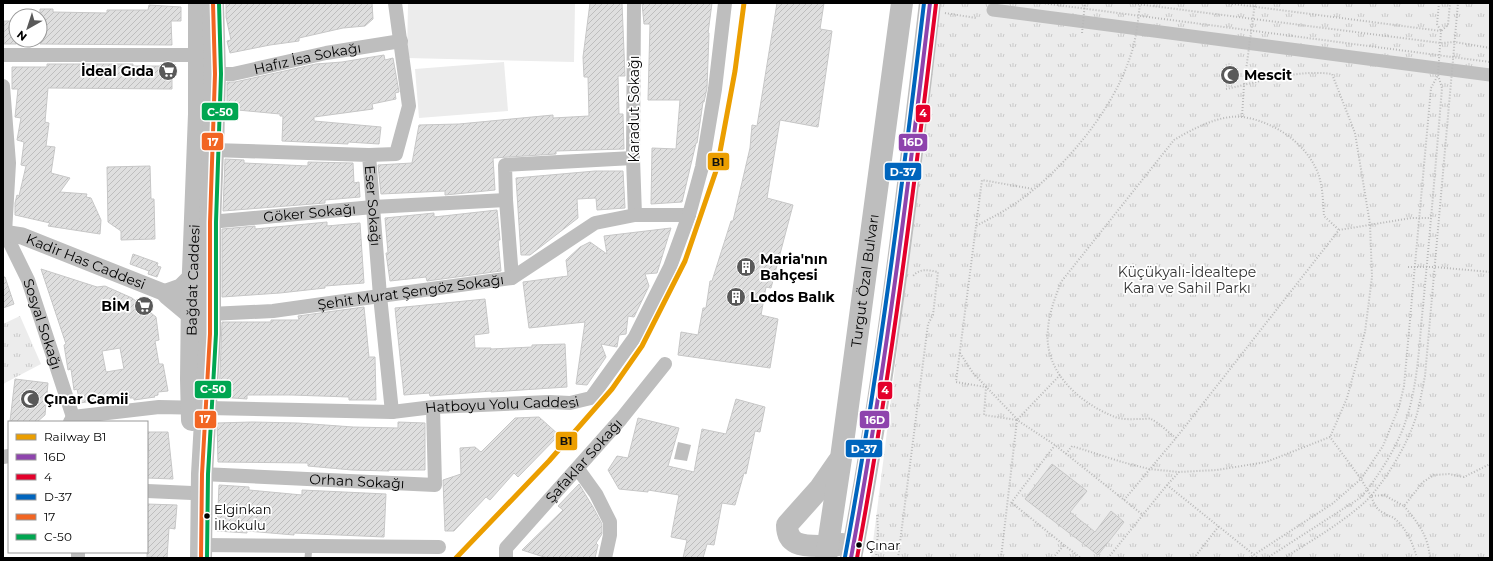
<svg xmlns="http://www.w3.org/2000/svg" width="1493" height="561" font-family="Montserrat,sans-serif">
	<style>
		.grass { fill: #ececec }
		.park { fill: url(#park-tufts) }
		.water { fill: #bfbfbf }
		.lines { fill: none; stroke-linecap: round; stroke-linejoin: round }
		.canal { stroke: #bfbfbf; stroke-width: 13 }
		.building { fill: url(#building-hatch); stroke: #c7c7c7; fill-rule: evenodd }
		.path { stroke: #b9b9b9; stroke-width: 2; stroke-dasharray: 1 2; stroke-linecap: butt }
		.service { stroke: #bebebe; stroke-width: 7 }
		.minor { stroke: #bebebe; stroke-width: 14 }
		.tertiary { stroke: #bebebe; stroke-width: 17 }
		.primary { stroke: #bebebe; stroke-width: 22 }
		.trunk { stroke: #bebebe; stroke-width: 22 }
		.bus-1-casing { stroke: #fff; stroke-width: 7 }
		.bus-2-casing { stroke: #fff; stroke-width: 7 }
		.bus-3-casing { stroke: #fff; stroke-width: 7 }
		.bus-4-casing { stroke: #fff; stroke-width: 7 }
		.bus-5-casing { stroke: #fff; stroke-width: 7 }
		.bus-1 { stroke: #8e44ad; stroke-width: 4 }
		.bus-2 { stroke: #e4002b; stroke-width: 4 }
		.bus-3 { stroke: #0065bd; stroke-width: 4 }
		.bus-4 { stroke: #f26522; stroke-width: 4 }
		.bus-5 { stroke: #00a651; stroke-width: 4 }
		.rail-1-casing { stroke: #fff; stroke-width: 8 }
		.rail-1 { stroke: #eb9e00; stroke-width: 5 }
		.bus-dot { fill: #000; stroke: #fff; stroke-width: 1.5 }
		.labels { text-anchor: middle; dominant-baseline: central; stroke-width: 3.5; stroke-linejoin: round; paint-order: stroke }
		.bus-label { font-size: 13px; fill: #000; stroke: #fff; text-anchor: start }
		.street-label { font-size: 14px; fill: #000; stroke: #fff }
		.poi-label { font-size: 14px; font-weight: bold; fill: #000; stroke: #fff; text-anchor: start }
		.park-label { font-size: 14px; fill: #333; stroke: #fff }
		.line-badge { stroke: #fff; stroke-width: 1.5 }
		.badge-label { font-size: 11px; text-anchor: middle; font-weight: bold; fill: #fff }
		.pale-badge-label { font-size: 11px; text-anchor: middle; font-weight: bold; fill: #111 }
	</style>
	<defs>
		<pattern id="park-tufts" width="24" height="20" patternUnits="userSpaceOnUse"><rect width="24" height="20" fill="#ececec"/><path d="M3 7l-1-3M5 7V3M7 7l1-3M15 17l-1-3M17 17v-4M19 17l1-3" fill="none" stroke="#c9c9c9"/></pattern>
		<pattern id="building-hatch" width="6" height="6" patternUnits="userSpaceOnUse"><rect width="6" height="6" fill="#dfdfdf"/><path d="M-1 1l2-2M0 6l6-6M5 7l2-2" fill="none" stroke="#bebebe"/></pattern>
	</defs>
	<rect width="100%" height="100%" fill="#fff"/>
	<!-- grass -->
	<g class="grass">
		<polygon points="408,3 575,3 574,62 407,58"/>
		<polygon points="504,62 508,111 419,118 415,69"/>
	</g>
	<!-- park -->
	<g class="park">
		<polygon points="941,3 1490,3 1490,558 871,558"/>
		<polygon points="20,316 41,364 3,384 3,324"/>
	</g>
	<!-- water -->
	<polygon class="water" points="678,442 691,445 687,461 674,459"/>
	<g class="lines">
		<!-- canal -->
		<polyline class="canal" points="993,10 1490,75"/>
	</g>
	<!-- building -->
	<g class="building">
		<polygon points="226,3 372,3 373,19 365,26 343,28 299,38 299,41 270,45 230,53 227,41 231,40 226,17"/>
		<polygon points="590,3 622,3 625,76 618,76 619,114 623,114 624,149 556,151 556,154 493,158 495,190 445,195 445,191 381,194 378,165 412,163 419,125 459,124 553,115 553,118 589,116 588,77 584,77 583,57"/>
		<polygon points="642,3 712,3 708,33 709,33 707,88 704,102 703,102 697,143 696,143 682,202 651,204 652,148 676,149 680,100 648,100 650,24 644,24"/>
		<polygon points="777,3 824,3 820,29 832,31 818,127 780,120 767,198 793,205 771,288 766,287 761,315 778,319 770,368 678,355 681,332 698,335 703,308 706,308 710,281 712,281 731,221 733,221 750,148 752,125 757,126"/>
		<polygon points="149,5 181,7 181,21 171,21 172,45 40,44 40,9 53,9 53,12 107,13 107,10 148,10"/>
		<rect x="4" y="21" width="12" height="23"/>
		<polygon points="384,55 385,60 393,58 399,92 395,93 396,99 372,104 373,109 314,117 314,121 381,127 379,144 348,142 348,144 282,141 283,116 280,116 280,114 227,109 227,82 235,82 316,64 342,62"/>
		<polygon points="47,64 133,64 133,66 172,66 172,89 48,88 45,122 49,123 46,146 55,147 51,173 70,178 60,192 87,194 86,197 91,198 101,220 100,234 48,226 50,223 15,215 15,203 17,195 19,196 26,166 21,165 24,142 17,140 21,118 15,117 18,89 12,89 12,67 47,67"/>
		<polygon points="225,159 244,160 244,163 308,166 308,162 353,163 354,183 359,182 360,197 325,200 325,203 223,211"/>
		<polygon points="150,166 151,199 154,199 155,239 121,240 121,231 108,222 107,167"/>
		<polygon points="595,171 623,171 625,208 597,210 596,198 577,199 578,218 530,255 521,255 516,178"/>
		<polygon points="497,210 500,240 498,240 501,271 427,281 426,277 390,281 386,253 388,253 385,218 434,213 434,217"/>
		<polygon points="327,222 327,226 360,223 364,283 325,286 325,288 280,293 222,297 222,229 255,226 255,229"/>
		<polygon points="671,228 657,273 645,274 649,286 634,317 628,316 626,334 619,335 617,347 601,344 606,357 587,385 576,384 585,322 529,328 523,282 568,276 566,260 580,247 590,242 607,254 604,236"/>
		<polygon points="133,254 158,263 157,266 161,267 157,277 148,274 149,271 130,264"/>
		<path d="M 41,269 L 97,287 L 105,286 L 132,298 L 156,317 L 159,340 L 155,341 L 159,364 L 163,364 L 168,391 L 158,392 L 158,395 L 154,396 L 155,397 L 134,400 L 134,398 L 130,398 L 129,392 L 111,398 L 80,403 L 77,389 L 74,390 L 71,369 L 68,370 L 64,345 L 66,344 ZM 120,348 L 124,369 L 106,372 L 102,351 Z"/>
		<polygon points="3,277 5,277 14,304 3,308"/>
		<polygon points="485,299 489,333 474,335 475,348 491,348 491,349 532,347 532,345 565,344 567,387 491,392 491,391 430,396 429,393 404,395 395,308"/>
		<polygon points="364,307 369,357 375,357 376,400 349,400 349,397 292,395 247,395 247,399 219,397 222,322 271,322 271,320 299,320 298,316"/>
		<polygon points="15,379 48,383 45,415 37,422 10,421"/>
		<polygon points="736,399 765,407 760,432 755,431 746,474 744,473 735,505 722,503 714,545 707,544 703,558 683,558 687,540 671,537 679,495 648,490 648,492 619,489 608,470 617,456 628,458 638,418 679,428 668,466 694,472 702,429 726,434"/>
		<polygon points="539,417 559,435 518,477 514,473 490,500 486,497 454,531 445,531 443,480 461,474 460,448 475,447 481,452 515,418"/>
		<polygon points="252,422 298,423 353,427 398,428 398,422 425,423 425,470 389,470 389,471 352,470 308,466 308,463 218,462 217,423"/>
		<polygon points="147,432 168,432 173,479 147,478 147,455 149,455"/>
		<polygon points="1052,464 1087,491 1070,512 1095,532 1111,511 1124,522 1098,555 1025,499"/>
		<polygon points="579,484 593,507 602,524 602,534 596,543 598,545 595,558 547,558 522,550 563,510 558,506"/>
		<polygon points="219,485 249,487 249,490 302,495 302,490 386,494 384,537 294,533 294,535 247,531 247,533 217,531"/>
		<polygon points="147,504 177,505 175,529 169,528 167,558 147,557"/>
	</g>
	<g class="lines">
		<!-- path -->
		<g class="path">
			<polyline points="1042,3 1490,62"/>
			<polyline points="1129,3 1441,43 1455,42 1490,48"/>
			<polyline points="1226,3 1441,31 1438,75"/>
			<polyline points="1439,3 1437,24 1441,31 1448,25 1450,3"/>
			<polyline points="945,13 976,18"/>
			<polyline points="1082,33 1085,3"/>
			<path d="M 1226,89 C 1259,82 1298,69 1332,74 L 1355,133 L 1370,224 L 1372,277 L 1365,332 L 1347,398 L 1330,437"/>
			<polyline points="1242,117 1244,85 1255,3"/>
			<polyline points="976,226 982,180 1033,189"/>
			<polyline points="1408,267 1435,267 1490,272"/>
			<polyline points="960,353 973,373 1017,419"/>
			<path d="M 1060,375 L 1017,420 L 984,415 L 986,387 L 956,382 L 976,226 C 989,219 1003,212 1016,203 C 1062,171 1111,113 1129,60 C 1136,42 1138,22 1140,3"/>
			<path d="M 1176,438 C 1169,433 1158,422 1151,419 C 1149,418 1145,419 1142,419 C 1133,419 1123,420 1115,417 C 1079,403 1043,371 1048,329 C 1049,313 1055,298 1061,282 L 1174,140 C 1193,129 1220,114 1243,117 C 1275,122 1308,144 1319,176 C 1323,189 1323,203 1324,216 L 1339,230"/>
			<polyline points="1066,454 1072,446 1122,462 1149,469 1179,472 1217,470 1266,462 1330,437 1361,479 1371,496"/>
			<polyline points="1167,485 1258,558"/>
			<polyline points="1124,500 1176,438 1339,230 1411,218 1431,218"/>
			<polyline points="1011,503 1055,445"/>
			<polyline points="1012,503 1064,545"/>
			<path d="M 1404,506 C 1418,523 1428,535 1430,558"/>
			<polyline points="876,558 878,530 877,515"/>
			<path d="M 898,558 L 928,324 L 933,315 L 938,272 C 928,270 920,268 913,276"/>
			<polyline points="1001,558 1017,420 1055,445 1143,515"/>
			<polyline points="1053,558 1064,545 1081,558"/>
			<polyline points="1108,558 1167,485 1179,472"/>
			<polyline points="1194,558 1219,526"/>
			<path d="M 1249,558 L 1332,504 L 1361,479 L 1383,446 L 1399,407 L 1404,386 L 1431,88 L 1438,75 L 1442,88 C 1436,161 1430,233 1423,306 C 1419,345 1418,386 1405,423 C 1397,447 1377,479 1360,498 L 1267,558"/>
			<path d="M 1284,558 C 1311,541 1340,524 1364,503 C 1384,484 1408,444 1416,417 C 1420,404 1422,390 1425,376 L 1458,3"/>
			<path d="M 1417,558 C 1413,544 1407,529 1395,519 C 1392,516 1387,516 1384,513 C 1376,510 1374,503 1371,496 L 1384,495 L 1404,506 L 1423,482 L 1434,475 L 1449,474 L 1464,477 L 1490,464"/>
		</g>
		<!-- service -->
		<polyline class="service" points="308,558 309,546"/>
		<!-- minor -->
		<g class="minor">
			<polyline points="634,3 633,158 635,215"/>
			<polyline points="3,55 198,55"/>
			<path id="s1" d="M 215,74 L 233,74 L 326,53 L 401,41"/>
			<path id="s2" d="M 3,86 L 9,163 L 5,233 L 28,280 L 73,417"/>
			<path id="s3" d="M 213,150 L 369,155 L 380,296 L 392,412"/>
			<polyline points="369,155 396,154 409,106 395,3"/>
			<path id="s4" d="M 210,222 L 373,207 L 506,200"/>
			<polyline points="512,278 506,200 505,165 633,158"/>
			<path id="s5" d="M 210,314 L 273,311 L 380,296 L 512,278 L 595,223 L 635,215 L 689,215"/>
			<path id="s6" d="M 70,422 L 73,417 L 159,407 L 392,412 L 433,407 L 549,402 L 570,403 L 591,398 L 635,337 L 670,267 L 689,215 L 702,167 L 715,89 L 725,3"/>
			<polyline points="3,457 9,456"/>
			<polyline points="578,469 596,494 610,522 610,535 605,558"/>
			<path id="s7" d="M 202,474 L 435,485 L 433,407"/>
			<polyline points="147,491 192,493"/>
			<polyline points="201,545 439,547"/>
			<polyline points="78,558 78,552"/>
			<path id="s8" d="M 506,558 L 506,548 L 621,419 L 665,364"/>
		</g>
		<!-- tertiary -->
		<path class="tertiary" id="s9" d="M 3,233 L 22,236 L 168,294"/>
		<!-- primary -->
		<g class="primary">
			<polyline points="194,277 182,289 168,294 192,314 202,314"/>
			<path id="s10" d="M 192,420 L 191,379 L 192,297 L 199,114 L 199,4"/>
			<polyline points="201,558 202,474 210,334 210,222 213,150 215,74 213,3"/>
		</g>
		<!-- trunk -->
		<g class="trunk">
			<path d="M 838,462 L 820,488 L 787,525 C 787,545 802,546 819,546 C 827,546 835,547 842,544"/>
			<path id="s11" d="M 826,558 L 841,458 L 902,3"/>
			<path d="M 851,558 C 886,375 908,188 930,3"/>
		</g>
		<!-- bus-1 casing -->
		<g class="bus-1-casing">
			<path id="bus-1" d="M 851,558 C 885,374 908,189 930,3"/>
		</g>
		<!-- bus-2 casing -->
		<g class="bus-2-casing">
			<path id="bus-2" d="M 857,558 C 891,374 914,189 936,4"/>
		</g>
		<!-- bus-3 casing -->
		<g class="bus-3-casing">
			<path id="bus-3" d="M 845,557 C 879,373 902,188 924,3"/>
		</g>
		<!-- bus-4 casing -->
		<g class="bus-4-casing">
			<polyline id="bus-4" points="201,558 202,474 210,334 210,222 215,74 213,3"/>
		</g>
		<!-- bus-5 casing -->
		<g class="bus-5-casing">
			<polyline id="bus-5" points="207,558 208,474 216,334 216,222 221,74 219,3"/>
		</g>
		<!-- bus-1 -->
		<use href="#bus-1" class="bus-1"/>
		<!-- bus-2 -->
		<use href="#bus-2" class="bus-2"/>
		<!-- bus-3 -->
		<use href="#bus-3" class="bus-3"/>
		<!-- bus-4 -->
		<use href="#bus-4" class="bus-4"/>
		<!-- bus-5 -->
		<use href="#bus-5" class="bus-5"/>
		<!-- rail-1 casing -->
		<g class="rail-1-casing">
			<polyline id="rail-1" points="456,558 549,461 612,389 642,346 685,261 717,168 735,71 744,3"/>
		</g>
		<!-- rail-1 -->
		<use href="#rail-1" class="rail-1"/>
	</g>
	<!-- icons -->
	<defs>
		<g id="supermarket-disc" transform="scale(1)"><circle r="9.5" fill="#595959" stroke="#fff"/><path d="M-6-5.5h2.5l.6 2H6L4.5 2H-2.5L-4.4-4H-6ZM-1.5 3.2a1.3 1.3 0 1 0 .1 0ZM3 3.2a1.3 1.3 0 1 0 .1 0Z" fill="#fff"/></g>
		<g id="mosque-disc" transform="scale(1)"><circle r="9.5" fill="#595959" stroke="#fff"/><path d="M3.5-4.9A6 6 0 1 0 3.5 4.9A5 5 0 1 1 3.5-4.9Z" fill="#fff"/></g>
		<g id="building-disc" transform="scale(1)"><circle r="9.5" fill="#595959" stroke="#fff"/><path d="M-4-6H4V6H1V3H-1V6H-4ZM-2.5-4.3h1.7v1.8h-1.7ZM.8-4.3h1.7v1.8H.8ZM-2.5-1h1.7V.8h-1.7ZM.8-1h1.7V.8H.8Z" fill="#fff"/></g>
	</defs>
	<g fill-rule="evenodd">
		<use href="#supermarket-disc" x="168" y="71"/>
		<use href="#mosque-disc" x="1230" y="75"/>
		<use href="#building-disc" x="746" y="267"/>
		<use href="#building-disc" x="736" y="297"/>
		<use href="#supermarket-disc" x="144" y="306"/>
		<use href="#mosque-disc" x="30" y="399"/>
	</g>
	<!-- markers -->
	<g class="bus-dot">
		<circle cx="207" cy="516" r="3.5"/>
		<circle cx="859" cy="545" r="3.5"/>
	</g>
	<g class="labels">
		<!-- bus labels -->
		<g class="bus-label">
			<text x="214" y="509">Elginkan<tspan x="214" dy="16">İlkokulu</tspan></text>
			<text x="866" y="545">Çınar</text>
		</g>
		<!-- street labels -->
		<g class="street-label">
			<text stroke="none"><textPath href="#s1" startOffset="94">Hafız İsa Sokağı</textPath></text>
			<text transform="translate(634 109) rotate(-90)">Karadut Sokağı</text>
			<text stroke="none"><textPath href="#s3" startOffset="207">Eser Sokağı</textPath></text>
			<text stroke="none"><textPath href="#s4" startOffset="100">Göker Sokağı</textPath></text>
			<text stroke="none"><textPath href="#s9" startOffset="88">Kadir Has Caddesi</textPath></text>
			<text stroke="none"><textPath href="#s10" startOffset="140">Bağdat Caddesi</textPath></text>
			<text stroke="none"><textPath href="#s11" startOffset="280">Turgut Özal Bulvarı</textPath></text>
			<text stroke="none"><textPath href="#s5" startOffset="202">Şehit Murat Şengöz Sokağı</textPath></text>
			<text stroke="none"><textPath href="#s2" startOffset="246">Sosyal Sokağı</textPath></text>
			<text stroke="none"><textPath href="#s6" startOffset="436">Hatboyu Yolu Caddesi</textPath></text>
			<text stroke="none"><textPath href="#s8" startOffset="127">Şafaklar Sokağı</textPath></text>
			<text stroke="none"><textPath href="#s7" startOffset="155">Orhan Sokağı</textPath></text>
		</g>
		<!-- poi labels -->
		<g class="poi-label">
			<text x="154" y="71" text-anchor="end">İdeal Gıda</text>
			<text x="1244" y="75">Mescit</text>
			<text x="760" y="259">Maria'nın<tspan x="760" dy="16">Bahçesi</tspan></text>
			<text x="750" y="297">Lodos Balık</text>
			<text x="130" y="306" text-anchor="end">BİM</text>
			<text x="44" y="399">Çınar Camii</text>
		</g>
		<!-- park labels -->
		<g class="park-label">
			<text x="1187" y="272">Küçükyalı-İdealtepe<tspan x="1187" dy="16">Kara ve Sahil Parkı</tspan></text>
		</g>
	</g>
	<g class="line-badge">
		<rect x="201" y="102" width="38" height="19" rx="4" fill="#00a651"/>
		<rect x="915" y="104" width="16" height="19" rx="4" fill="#e4002b"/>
		<rect x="201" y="132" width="23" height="19" rx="4" fill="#f26522"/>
		<rect x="898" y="133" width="30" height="19" rx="4" fill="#8e44ad"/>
		<rect x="707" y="152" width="23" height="19" rx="4" fill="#eb9e00"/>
		<rect x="884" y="162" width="38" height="19" rx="4" fill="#0065bd"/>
		<rect x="194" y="380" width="38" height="19" rx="4" fill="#00a651"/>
		<rect x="877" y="381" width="16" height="19" rx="4" fill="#e4002b"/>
		<rect x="194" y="410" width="23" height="19" rx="4" fill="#f26522"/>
		<rect x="859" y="410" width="31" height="19" rx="4" fill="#8e44ad"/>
		<rect x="555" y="431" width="23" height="20" rx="4" fill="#eb9e00"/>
		<rect x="845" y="439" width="38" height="19" rx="4" fill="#0065bd"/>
	</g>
	<g class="badge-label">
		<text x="220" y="116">C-50</text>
		<text x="923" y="117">4</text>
		<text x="213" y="146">17</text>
		<text x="913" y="146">16D</text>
		<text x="903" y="176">D-37</text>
		<text x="213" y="393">C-50</text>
		<text x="885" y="394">4</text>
		<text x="205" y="423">17</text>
		<text x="875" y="424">16D</text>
		<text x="864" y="453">D-37</text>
	</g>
	<g class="pale-badge-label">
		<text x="718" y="166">B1</text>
		<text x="566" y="445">B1</text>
	</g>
	<!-- border -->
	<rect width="1493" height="561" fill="none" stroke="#000000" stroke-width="8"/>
	<!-- legend -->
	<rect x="8" y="421" width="140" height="132" fill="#ffffff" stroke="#999999"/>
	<rect x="16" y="434" width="20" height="6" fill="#eb9e00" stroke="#999999"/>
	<text x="44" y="441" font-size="12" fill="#000000">Railway B1</text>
	<rect x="16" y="454" width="20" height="6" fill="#8e44ad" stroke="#999999"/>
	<text x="44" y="461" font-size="12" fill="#000000">16D</text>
	<rect x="16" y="474" width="20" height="6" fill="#e4002b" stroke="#999999"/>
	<text x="44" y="481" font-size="12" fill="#000000">4</text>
	<rect x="16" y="494" width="20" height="6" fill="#0065bd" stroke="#999999"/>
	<text x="44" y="501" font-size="12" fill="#000000">D-37</text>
	<rect x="16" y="514" width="20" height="6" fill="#f26522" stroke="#999999"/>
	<text x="44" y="521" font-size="12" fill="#000000">17</text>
	<rect x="16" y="534" width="20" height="6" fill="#00a651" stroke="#999999"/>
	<text x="44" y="541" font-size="12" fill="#000000">C-50</text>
	<!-- north arrow -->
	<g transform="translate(28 28) rotate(219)"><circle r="19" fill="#ffffff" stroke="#999999"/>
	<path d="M0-3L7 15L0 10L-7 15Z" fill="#595959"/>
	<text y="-6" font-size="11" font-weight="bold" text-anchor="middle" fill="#000000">N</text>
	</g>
</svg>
